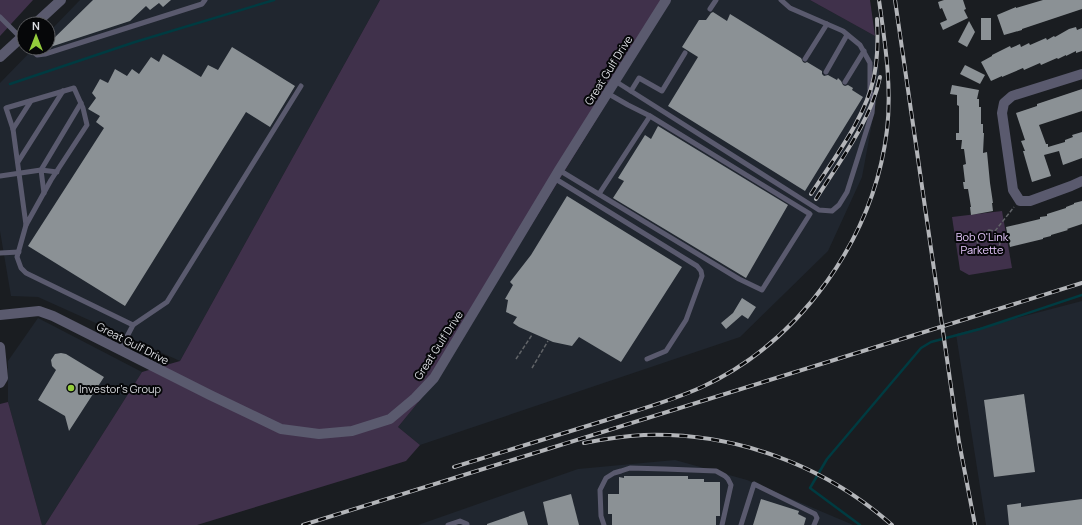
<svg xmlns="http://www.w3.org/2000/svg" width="1082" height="525" font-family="Manrope,sans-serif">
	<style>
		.built { fill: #20262f }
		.green { fill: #40314b }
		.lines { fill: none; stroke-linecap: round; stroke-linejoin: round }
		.stream { stroke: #003b41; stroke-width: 2.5 }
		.building { fill: #8b9195 }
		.path { stroke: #616468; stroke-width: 1.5; stroke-dasharray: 4 2; stroke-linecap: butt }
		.service { stroke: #5a5a6e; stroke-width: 5 }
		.minor { stroke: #5a5a6e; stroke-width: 10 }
		.rail-casing { stroke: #b3b5b9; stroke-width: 4 }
		.rail { stroke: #060709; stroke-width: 2.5; stroke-dasharray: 8; stroke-linecap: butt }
		.poi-dot { fill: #94cc3c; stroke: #060709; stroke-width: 1.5 }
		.labels { text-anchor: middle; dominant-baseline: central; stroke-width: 4; stroke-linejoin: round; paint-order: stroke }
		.street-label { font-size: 11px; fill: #dddfe3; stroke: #060709 }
		.park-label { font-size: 11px; fill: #e8c9ff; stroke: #060709 }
		.poi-label { font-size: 11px; fill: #dddfe3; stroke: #060709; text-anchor: start }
	</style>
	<rect width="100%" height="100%" fill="#1a1d21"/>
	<!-- built -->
	<g class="built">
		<polygon points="80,0 380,0 180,361 38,297 11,296 0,231 0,83 34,48 48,48 48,33"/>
		<polygon points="670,0 810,0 875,36 880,80 862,177 828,251 740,337 420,445 398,427 434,383"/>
		<polygon points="1082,301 1082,525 986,525 956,334"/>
		<polygon points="38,318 142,372 45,525 42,525 8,402 8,361"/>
		<polygon points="675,460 747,480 851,524 853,525 418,525 578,469"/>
	</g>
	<!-- green -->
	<g class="green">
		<polygon points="0,0 33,0 0,36"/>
		<polygon points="380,0 670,0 434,383 398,427 420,445 406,461 197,525 45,525 142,372 180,361"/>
		<polygon points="810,0 870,0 875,36"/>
		<polygon points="1002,211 1012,268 969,275 960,270 952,217"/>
		<polygon points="8,402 42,525 0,525 0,404"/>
	</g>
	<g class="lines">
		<!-- stream -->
		<g class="stream">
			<polyline points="10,84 135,42 274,0"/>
			<polyline points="860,525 810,488 827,459 921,348 931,342 980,329 1082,295"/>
		</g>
	</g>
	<!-- building -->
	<g class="building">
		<polygon points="93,0 171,0 163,7 159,3 150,10 146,6 130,21 41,50 44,48 48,48 48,44"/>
		<polygon points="944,0 963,0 966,9 964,10 968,18 943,30 940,23 947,20 942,8 940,9 938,2"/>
		<polygon points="1043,0 1082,0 1082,9 1022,29 1022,30 1004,35 997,15 1016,7 1016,8"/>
		<polygon points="713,12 727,21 730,14 801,58 803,62 805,63 807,62 822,71 822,74 824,76 828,75 837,80 838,78 841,81 843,85 845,86 848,85 853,88 852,90 863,97 805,191 668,106 698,57 682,47 699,20 706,20 711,13"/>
		<rect x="981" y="18" width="10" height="22"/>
		<polygon points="969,21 975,32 967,47 958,42"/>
		<polygon points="1076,27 1077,30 1082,28 1082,51 1076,53 1076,51 1066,56 1066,55 1058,59 1057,58 1041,65 1040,63 1024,70 1023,68 1002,77 1002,76 991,81 981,62 992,56 992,55 1010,46 1011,48 1020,44 1021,47 1029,43 1030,45 1046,38 1047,40 1054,36 1055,37 1069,29"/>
		<polygon points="232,47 295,86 270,127 246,112 125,306 28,246 104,128 96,122 100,116 88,109 96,98 92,93 100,79 108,83 115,69 127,76 132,69 139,74 151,57 159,62 163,54 201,77 208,65 218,70"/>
		<polygon points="965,65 985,75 980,84 960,74"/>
		<polygon points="952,85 979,90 977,99 979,99 979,107 981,107 981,124 983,124 983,133 984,133 983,153 987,152 990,183 993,203 992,203 993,211 971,215 970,207 971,207 968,189 964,189 963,182 965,182 963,165 966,164 964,149 961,149 962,140 956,140 956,133 959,133 959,106 957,105 957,95 950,94"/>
		<polygon points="1082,89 1082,111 1039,125 1046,144 1048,144 1048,147 1065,142 1065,140 1073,137 1072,135 1082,132 1082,158 1063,165 1059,151 1044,155 1051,176 1032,182 1023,151 1025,151 1021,141 1025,140 1016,113 1037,106 1037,104"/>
		<polygon points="658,126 788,205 746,278 613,198 624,181 618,178 645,135 651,139"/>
		<polygon points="567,196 682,267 621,362 579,337 572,346 553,342 519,327 513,323 517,317 506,312 508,300 505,299 513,285 510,282 531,255"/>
		<polygon points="1082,201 1082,224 1067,229 1068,230 1051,235 1051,236 1043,238 1043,239 1010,247 1006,227 1040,219 1040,217 1047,216 1047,214 1066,208 1066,207 1074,204 1074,203"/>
		<polygon points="742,298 756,307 748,319 742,315 726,329 721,323 733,313"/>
		<polygon points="61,353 66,354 104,377 69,431 65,416 38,400 56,370 52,366 51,360 55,354"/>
		<polygon points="1024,394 1035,472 994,477 984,400"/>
		<polygon points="624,476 688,476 688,479 704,479 704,482 720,482 720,516 716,516 716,525 612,525 612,514 608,514 608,494 619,494 619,477 624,478"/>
		<polygon points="571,494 579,525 548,525 543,502"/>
		<polygon points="761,499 799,511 798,514 806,518 804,525 753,525"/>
		<polygon points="1082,499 1082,525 1009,525 1007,505 1021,503 1021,507"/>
		<polygon points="524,511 528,525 487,525 487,524"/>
	</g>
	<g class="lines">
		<!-- path -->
		<g class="path">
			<path d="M 989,230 L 995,231 C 1002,238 1001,243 997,252 C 989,254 985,254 979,249 L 977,240 L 982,233 Z"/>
			<polyline points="995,231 1014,207"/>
			<polyline points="516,359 532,335"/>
			<polyline points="532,368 548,341"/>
		</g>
		<!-- service -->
		<g class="service">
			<polyline points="710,9 716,0"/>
			<polyline points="0,17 22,39"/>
			<polyline points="30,48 37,55 45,54 202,4 205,0"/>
			<polyline points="805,59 827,24"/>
			<polyline points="826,72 847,35"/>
			<polyline points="615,81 819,210 832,211 839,205 847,192 872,113 873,101 870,91 870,63 860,45 843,31 790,8 781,0"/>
			<polyline points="845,82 864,51"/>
			<polygon points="74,88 83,108 87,125 51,180 26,225 13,129 6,108"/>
			<polyline points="631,91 639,78 662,91 685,53"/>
			<polyline points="13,129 31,101"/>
			<polyline points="18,162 63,91"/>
			<polyline points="559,170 739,279 762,290 810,214 650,116 628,105 607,93"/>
			<polyline points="0,176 41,170 81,103"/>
			<polyline points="554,178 697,266 701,271 702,276 686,320 666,351 647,359"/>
			<polyline points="44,193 41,170 57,172"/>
			<polyline points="599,194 650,116"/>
			<polyline points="26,225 17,257 21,268 26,273 133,325 120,350"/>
			<polyline points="0,253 19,252"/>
			<polyline points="133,325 167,302 301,86"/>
			<polyline points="448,525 460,521 467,524 467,525"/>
			<polyline points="604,525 601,516 600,490 606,478 614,473 621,471 630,468 665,469 716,471 725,476 728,479 731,485 722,525"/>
			<polyline points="741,525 754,484 815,514 817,518 814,525"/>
		</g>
		<!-- minor -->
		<g class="minor">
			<polyline points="35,24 61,0"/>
			<polyline points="0,57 24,35"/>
			<polyline points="1082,74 1012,96 1004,103 1002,113 1013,190 1020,201 1030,201 1071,186 1082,181"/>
			<polyline points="0,315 39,311 53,316 210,395 281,429 319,434 352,431 390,419 415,398 434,378 559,170 666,0"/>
			<polyline points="0,347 3,378 0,383"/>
		</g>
		<!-- rail casing -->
		<g class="rail-casing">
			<g id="rail">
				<polyline points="895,0 959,442 975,525"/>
				<path d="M 811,194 C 834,158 865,119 874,77 C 878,58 878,38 877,19"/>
				<path d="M 816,199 C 839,162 871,121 880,77"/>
				<path d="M 584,443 C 604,439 624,436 644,435 C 735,432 824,465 892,525"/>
				<path d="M 454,467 C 503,452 551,437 600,422 C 634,411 669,402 702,387 C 801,341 874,238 887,130 C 892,86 885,43 879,0"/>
				<polyline points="303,525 1082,283"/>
			</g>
		</g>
		<!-- rail -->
		<use href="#rail" class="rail"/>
	</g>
	<!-- markers -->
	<circle class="poi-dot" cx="71" cy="388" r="4"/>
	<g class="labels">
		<!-- street labels -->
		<g class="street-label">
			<text transform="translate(608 70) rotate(-58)">Great Gulf Drive</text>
			<text transform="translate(133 343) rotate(27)">Great Gulf Drive</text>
			<text transform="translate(438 345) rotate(-57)">Great Gulf Drive</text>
		</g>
		<!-- park labels -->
		<g class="park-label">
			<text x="982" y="236">Bob O'Link<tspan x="982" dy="13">Parkette</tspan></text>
		</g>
		<!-- poi labels -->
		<g class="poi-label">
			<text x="79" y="388">Investor's Group</text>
		</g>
	</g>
	<!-- north arrow -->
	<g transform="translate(36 36)"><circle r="19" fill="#060709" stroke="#5c5d60"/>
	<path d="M0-3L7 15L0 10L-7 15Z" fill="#94cc3c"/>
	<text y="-6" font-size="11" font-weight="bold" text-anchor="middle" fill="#dddfe3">N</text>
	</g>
</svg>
